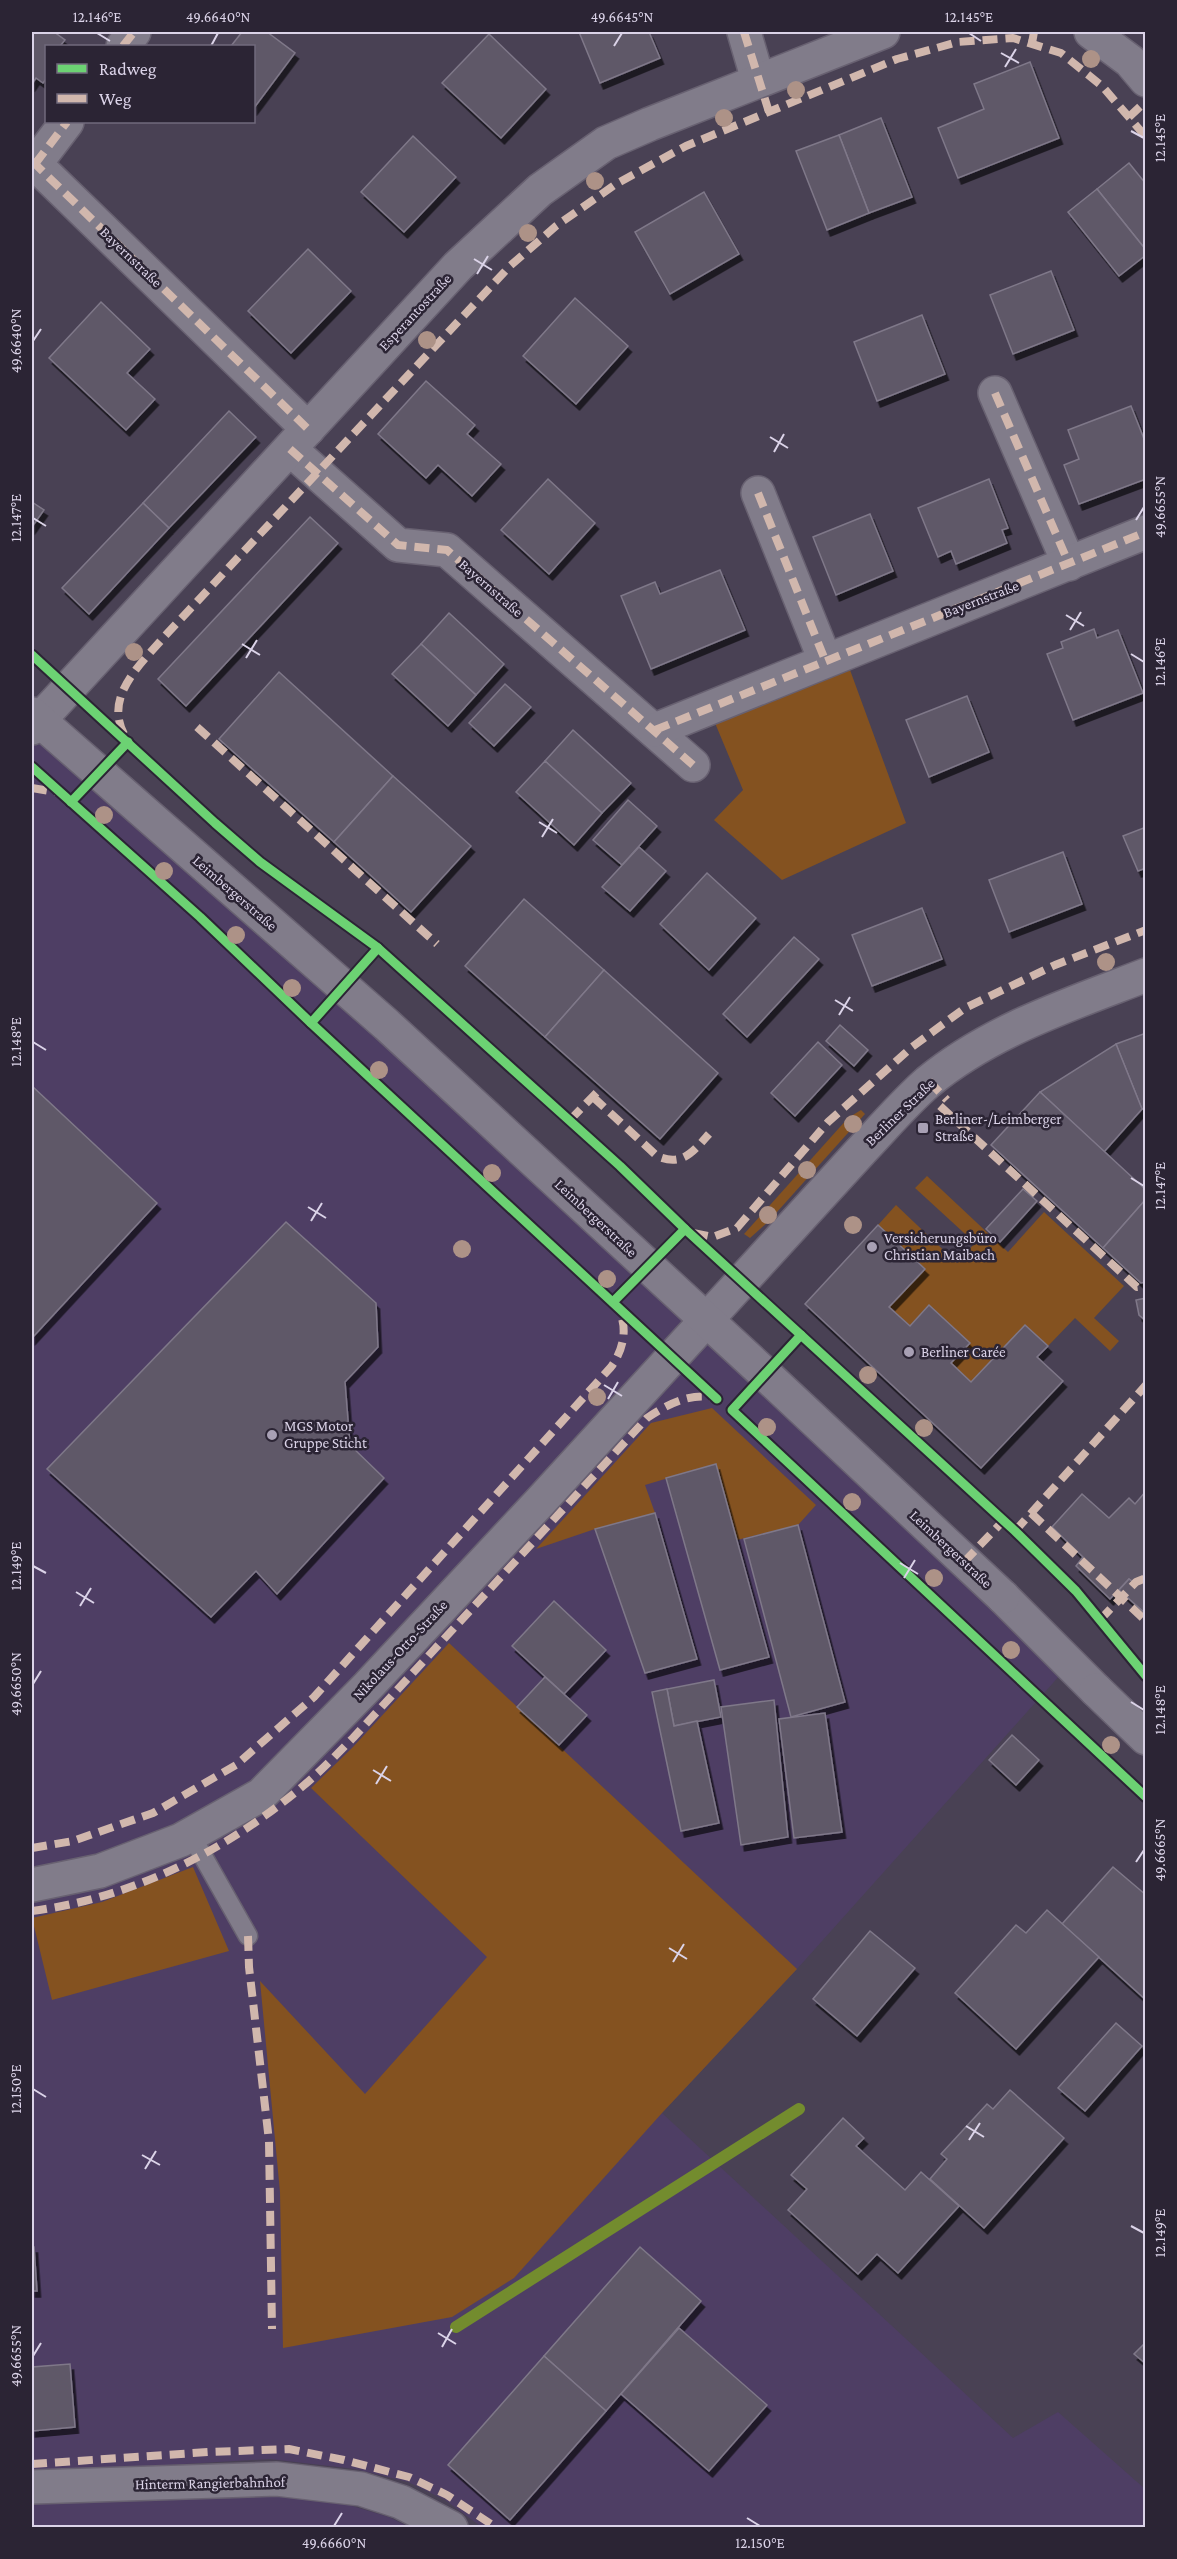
<svg xmlns="http://www.w3.org/2000/svg" width="1177" height="2559" font-family="'Crimson Pro',serif">
	<style>
		.built { fill: #4e3e64 }
		.green { fill: #845220 }
		.lines { fill: none; stroke-linecap: round; stroke-linejoin: round }
		.stream { stroke: #738c2e; stroke-width: 12 }
		.building { fill: #5f5868; stroke: #7f7889; stroke-width: 1.5; filter: url(#shadow) }
		.lane-casing { stroke: #686171; stroke-width: 21 }
		.street-casing { stroke: #686171; stroke-width: 36 }
		.secondary-casing { stroke: #686171; stroke-width: 36 }
		.lane { stroke: #817c8a; stroke-width: 18 }
		.street { stroke: #817c8a; stroke-width: 33 }
		.secondary { stroke: #817c8a; stroke-width: 33 }
		.quiet { stroke: #d1b7ad; stroke-width: 8; stroke-dasharray: 15 8; stroke-linecap: butt }
		.cycleway-casing { stroke: #2b2434; stroke-width: 13 }
		.cycleway { stroke: #6cd273; stroke-width: 9 }
		.tree { fill: #ad9287 }
		.ticks { fill: none; stroke: #dbd3e8; stroke-width: 2 }
		.poi-dot { fill: #a8a0b4; stroke: #2b2434; stroke-width: 2 }
		.labels { text-anchor: middle; dominant-baseline: central; stroke-width: 5; stroke-linejoin: round; paint-order: stroke }
		.street-label { font-size: 15px; fill: #dbd3e8; stroke: #2b2434 }
		.poi-label { font-size: 15px; fill: #dbd3e8; stroke: #2b2434; text-anchor: start }
		.neatline { fill: none; stroke: #dbd3e8; stroke-width: 2 }
		.ticks-label { font-size: 15px; text-anchor: middle; fill: #dbd3e8 }
	</style>
	<defs>
		<filter id="shadow"><feDropShadow dx="3.5" dy="6" stdDeviation="0" flood-color="#0009"/></filter>
	</defs>
	<rect width="100%" height="100%" fill="#494154"/>
	<!-- built -->
	<g class="built">
		<polygon points="32,714 1070,1664 797,1969 662,2113 1013,2438 1058,2412 1145,2489 1146,2527 483,2528 445,2500 408,2482 355,2469 270,2459 32,2473"/>
		<polygon points="268,2492 349,2505 389,2517 409,2527 32,2527 32,2501"/>
	</g>
	<!-- green -->
	<g class="green">
		<polygon points="850,670 906,823 782,880 714,820 743,790 715,723"/>
		<polygon points="861,1110 865,1114 768,1222 750,1238 744,1234 848,1118"/>
		<polygon points="927,1176 1008,1252 1044,1212 1124,1286 1094,1318 1119,1341 1110,1351 1075,1318 1048,1346 971,1382 951,1363 969,1343 929,1306 910,1326 889,1307 924,1269 878,1225 896,1205 957,1263 975,1243 915,1188"/>
		<polygon points="712,1408 816,1505 798,1525 737,1540 715,1464 645,1485 655,1513 595,1529 536,1549 651,1423"/>
		<polygon points="449,1643 797,1969 662,2113 514,2278 452,2317 283,2348 280,2192 260,1981 365,2094 487,1957 311,1788 353,1747"/>
		<polygon points="193,1867 229,1951 52,2000 32,1918 102,1902"/>
	</g>
	<g class="lines">
		<!-- stream -->
		<polyline class="stream" points="456,2327 799,2109"/>
	</g>
	<!-- building -->
	<g class="building">
		<polygon points="32,32 54,32 65,40 60,46 46,46 46,79 43,83 36,78 32,84"/>
		<polygon points="242,32 267,32 295,53 254,108 254,46 231,46"/>
		<polygon points="579,32 649,32 660,58 600,83"/>
		<polygon points="489,34 546,89 501,138 442,83"/>
		<polygon points="1030,62 1059,138 958,178 938,128 984,109 974,84"/>
		<polygon points="881,118 912,197 869,213 839,135"/>
		<polygon points="839,135 869,213 827,230 796,151"/>
		<polygon points="413,136 456,177 404,232 361,192"/>
		<polygon points="1129,163 1146,184 1146,250 1097,189"/>
		<polygon points="1097,189 1146,250 1146,255 1119,276 1068,212"/>
		<polygon points="704,192 739,254 670,294 635,232"/>
		<polygon points="308,249 351,291 291,353 248,311"/>
		<polygon points="1051,271 1074,330 1013,354 990,295"/>
		<polygon points="575,298 628,346 576,404 523,356"/>
		<polygon points="101,302 150,349 127,373 155,399 126,430 49,358"/>
		<polygon points="922,315 945,374 877,401 854,342"/>
		<polygon points="426,381 475,425 467,434 501,464 472,496 438,465 426,478 378,434"/>
		<polygon points="1131,406 1146,444 1146,479 1079,504 1064,465 1079,459 1068,430"/>
		<polygon points="229,411 256,437 169,528 143,503"/>
		<polygon points="548,479 595,523 549,574 501,530"/>
		<polygon points="989,479 1008,528 1002,530 1007,543 956,564 951,551 938,557 918,508"/>
		<polygon points="32,502 44,510 32,527"/>
		<polygon points="143,503 169,528 89,614 62,588"/>
		<polygon points="870,514 893,571 836,595 813,537"/>
		<polygon points="310,517 338,543 186,706 158,679"/>
		<polygon points="720,570 745,630 651,669 621,596 655,582 660,594"/>
		<polygon points="449,613 504,664 476,695 421,644"/>
		<polygon points="1094,629 1097,638 1118,630 1143,693 1073,720 1047,654 1063,648 1061,642"/>
		<polygon points="421,644 476,695 448,726 392,674"/>
		<polygon points="279,672 393,776 334,842 219,739"/>
		<polygon points="505,684 531,707 494,746 469,723"/>
		<polygon points="967,696 989,752 929,777 906,720"/>
		<polygon points="573,730 631,783 602,813 545,761"/>
		<polygon points="545,761 602,813 574,845 516,792"/>
		<polygon points="393,776 471,846 411,912 334,842"/>
		<polygon points="628,800 657,826 622,865 593,840"/>
		<polygon points="1146,827 1146,868 1138,871 1123,836"/>
		<polygon points="639,847 666,871 630,911 602,887"/>
		<polygon points="1063,852 1082,904 1009,932 989,880"/>
		<polygon points="707,873 756,918 709,970 660,924"/>
		<polygon points="524,899 604,970 545,1037 465,966"/>
		<polygon points="922,908 942,959 872,986 852,935"/>
		<polygon points="794,937 819,959 747,1037 723,1014"/>
		<polygon points="604,970 718,1073 660,1139 545,1037"/>
		<polygon points="840,1025 868,1050 854,1066 826,1041"/>
		<polygon points="1146,1033 1146,1108 1142,1109 1116,1044"/>
		<polygon points="818,1042 842,1065 795,1116 771,1093"/>
		<polygon points="1116,1044 1142,1109 1104,1152 1040,1092"/>
		<polygon points="32,1086 157,1203 32,1338"/>
		<polygon points="1040,1092 1146,1190 1146,1199 1103,1248 991,1145"/>
		<polygon points="1023,1189 1037,1201 1000,1242 986,1229"/>
		<polygon points="1146,1199 1146,1282 1141,1283 1103,1248"/>
		<polygon points="286,1222 376,1303 378,1347 345,1382 350,1445 384,1478 277,1594 256,1571 211,1617 47,1469"/>
		<polygon points="878,1225 925,1269 889,1307 910,1326 929,1305 970,1343 951,1363 971,1382 1025,1325 1048,1346 1037,1357 1063,1381 981,1468 805,1304"/>
		<polygon points="1146,1298 1146,1321 1139,1315 1136,1300"/>
		<polygon points="716,1464 769,1657 720,1670 666,1478"/>
		<polygon points="1146,1491 1146,1576 1137,1585 1129,1579 1110,1599 1076,1566 1083,1557 1052,1527 1082,1494 1109,1518 1129,1498 1135,1504"/>
		<polygon points="655,1513 697,1659 645,1673 595,1529"/>
		<polygon points="798,1525 845,1702 791,1717 744,1539"/>
		<polygon points="1146,1576 1146,1614 1119,1590 1129,1579 1137,1585"/>
		<polygon points="554,1601 606,1650 564,1694 512,1646"/>
		<polygon points="545,1677 587,1715 559,1745 517,1707"/>
		<polygon points="714,1680 721,1717 674,1726 667,1689"/>
		<polygon points="667,1689 674,1726 697,1721 719,1823 681,1831 652,1692"/>
		<polygon points="774,1700 788,1837 741,1845 721,1707"/>
		<polygon points="825,1713 842,1832 794,1838 779,1719"/>
		<polygon points="1012,1735 1039,1760 1016,1785 989,1760"/>
		<polygon points="1113,1867 1146,1895 1146,2000 1062,1924"/>
		<polygon points="1047,1910 1099,1957 1016,2049 955,1993 1016,1925 1026,1933"/>
		<polygon points="870,1931 915,1968 857,2036 813,1999"/>
		<polygon points="1116,2023 1142,2046 1085,2111 1058,2088"/>
		<polygon points="1010,2090 1064,2138 984,2228 930,2179 947,2159 941,2154 987,2104 993,2109"/>
		<polygon points="843,2118 864,2138 856,2146 905,2190 921,2172 959,2206 898,2273 877,2254 858,2274 788,2210 807,2189 791,2175"/>
		<polygon points="32,2247 34,2247 37,2291 32,2291"/>
		<polygon points="640,2247 701,2301 606,2411 544,2356"/>
		<polygon points="679,2328 767,2405 709,2471 621,2394"/>
		<polygon points="1146,2342 1146,2364 1134,2354"/>
		<polygon points="544,2356 606,2411 510,2520 448,2465"/>
		<polygon points="70,2364 75,2427 32,2431 32,2367"/>
	</g>
	<g class="lines">
		<!-- lane casing -->
		<g class="lane-casing">
			<polyline id="lane" points="191,1835 248,1936"/>
		</g>
		<!-- street casing -->
		<g class="street-casing">
			<g id="street">
				<polyline points="744,32 758,80"/>
				<polyline points="1091,32 1130,61 1146,80"/>
				<polyline points="123,46 134,32"/>
				<polyline points="32,161 308,429"/>
				<polyline points="35,164 67,122"/>
				<polyline points="995,393 1069,564"/>
				<polyline points="290,449 398,545 447,550 693,765"/>
				<polyline points="758,493 825,660"/>
				<polyline points="32,728 458,266 540,190 606,143 650,124 883,32"/>
				<polyline points="655,730 1146,532"/>
				<polyline points="1003,1597 1096,1690"/>
				<path d="M 32,1885 L 100,1871 L 181,1840 L 261,1795 L 368,1686 L 539,1503 L 861,1151 C 883,1128 904,1103 928,1082 C 991,1030 1071,1004 1146,975"/>
			</g>
		</g>
		<!-- secondary casing -->
		<g class="secondary-casing">
			<g id="secondary">
				<polyline points="32,714 387,1025 765,1374 1003,1597"/>
				<polyline points="1096,1690 1146,1738"/>
				<polyline points="32,2487 277,2479 361,2489 401,2502 451,2528"/>
			</g>
		</g>
		<!-- lane -->
		<use href="#lane" class="lane"/>
		<!-- street -->
		<use href="#street" class="street"/>
		<!-- secondary -->
		<use href="#secondary" class="secondary"/>
		<!-- quiet -->
		<g class="quiet">
			<polyline points="744,32 769,112"/>
			<polyline points="1032,43 1034,32"/>
			<polyline points="123,46 134,32"/>
			<polyline points="1129,117 1146,101"/>
			<polyline points="32,161 308,429"/>
			<polyline points="35,164 67,122"/>
			<polyline points="995,393 1069,564"/>
			<polyline points="290,449 398,545 447,550 693,765"/>
			<polyline points="758,493 825,660"/>
			<polyline points="197,727 437,944"/>
			<polyline points="655,730 1146,532"/>
			<path d="M 124,734 C 104,696 141,664 164,637 L 510,266 L 556,226 L 616,184 L 686,146 L 897,59 L 958,42 L 1013,38 L 1061,53 L 1102,86 L 1146,137"/>
			<polyline points="32,788 56,792"/>
			<polyline points="929,1081 947,1100"/>
			<path d="M 593,1097 L 657,1156 C 682,1167 693,1152 709,1134"/>
			<polyline points="940,1106 1137,1287 1146,1286"/>
			<polyline points="570,1120 602,1087"/>
			<polyline points="693,1233 713,1237 737,1228 828,1122 912,1047 965,1008 1055,965 1146,930"/>
			<polyline points="1031,1513 1146,1621"/>
			<polyline points="1015,1531 1146,1385"/>
			<polyline points="964,1562 1004,1520"/>
			<polyline points="1100,1620 1136,1582 1146,1578"/>
			<path d="M 32,1848 L 73,1841 L 153,1813 L 236,1765 L 314,1697 L 611,1367 C 622,1352 628,1331 620,1313"/>
			<path d="M 32,1911 C 132,1898 226,1851 303,1786 C 321,1771 337,1754 353,1738 L 647,1418 C 666,1405 691,1392 714,1398"/>
			<polyline points="248,1936 249,1967 269,2141 272,2329"/>
			<polyline points="32,2464 209,2452 289,2449 344,2460 409,2477 447,2495 497,2528"/>
		</g>
		<!-- cycleway casing -->
		<g class="cycleway-casing">
			<g id="cycleway">
				<polyline points="32,655 215,823 260,862 378,948 620,1166 685,1229 1015,1531 1076,1591 1146,1676"/>
				<polyline points="32,767 200,917 311,1023 717,1399"/>
				<polyline points="71,802 128,742"/>
				<polyline points="311,1023 378,948"/>
				<polyline points="613,1302 685,1229"/>
				<polyline points="801,1335 732,1410 1146,1797"/>
			</g>
		</g>
		<!-- cycleway -->
		<use href="#cycleway" class="cycleway"/>
	</g>
	<!-- trees -->
	<g class="tree">
		<circle cx="1091" cy="59" r="9"/>
		<circle cx="796" cy="90" r="9"/>
		<circle cx="724" cy="118" r="9"/>
		<circle cx="595" cy="181" r="9"/>
		<circle cx="528" cy="233" r="9"/>
		<circle cx="427" cy="340" r="9"/>
		<circle cx="134" cy="652" r="9"/>
		<circle cx="104" cy="815" r="9"/>
		<circle cx="164" cy="871" r="9"/>
		<circle cx="236" cy="935" r="9"/>
		<circle cx="1106" cy="962" r="9"/>
		<circle cx="292" cy="988" r="9"/>
		<circle cx="379" cy="1070" r="9"/>
		<circle cx="853" cy="1124" r="9"/>
		<circle cx="807" cy="1170" r="9"/>
		<circle cx="492" cy="1173" r="9"/>
		<circle cx="768" cy="1215" r="9"/>
		<circle cx="853" cy="1225" r="9"/>
		<circle cx="462" cy="1249" r="9"/>
		<circle cx="607" cy="1279" r="9"/>
		<circle cx="868" cy="1375" r="9"/>
		<circle cx="597" cy="1397" r="9"/>
		<circle cx="767" cy="1427" r="9"/>
		<circle cx="924" cy="1428" r="9"/>
		<circle cx="852" cy="1502" r="9"/>
		<circle cx="934" cy="1578" r="9"/>
		<circle cx="1011" cy="1650" r="9"/>
		<circle cx="1111" cy="1745" r="9"/>
	</g>
	<!-- ticks -->
	<path class="ticks" d="M 97,33 L 110,41M 969,33 L 981,41M 211,46 L 218,33M 614,46 L 622,33M 1001,53 L 1019,63M 1005,67 L 1016,49M 1131,131 L 1144,138M 474,259 L 492,270M 477,274 L 488,256M 33,341 L 41,329M 770,437 L 788,448M 774,452 L 784,434M 33,518 L 46,526M 1136,520 L 1144,507M 1066,615 L 1084,626M 1070,630 L 1081,612M 242,644 L 260,655M 1131,654 L 1144,662M 246,658 L 257,640M 539,822 L 557,833M 542,837 L 553,819M 835,1000 L 853,1011M 839,1015 L 850,997M 33,1042 L 46,1050M 1131,1178 L 1144,1186M 308,1207 L 326,1218M 311,1221 L 322,1203M 604,1385 L 622,1396M 608,1399 L 618,1382M 900,1563 L 918,1574M 33,1566 L 46,1573M 904,1578 L 915,1560M 76,1592 L 94,1603M 80,1606 L 91,1588M 33,1684 L 41,1671M 1131,1702 L 1144,1710M 373,1770 L 391,1781M 376,1784 L 387,1766M 1136,1862 L 1144,1850M 669,1948 L 687,1959M 673,1962 L 684,1944M 33,2089 L 46,2097M 966,2126 L 984,2137M 969,2140 L 980,2123M 142,2155 L 160,2165M 145,2169 L 156,2151M 1131,2226 L 1144,2233M 438,2333 L 456,2344M 442,2347 L 452,2329M 33,2356 L 41,2343M 747,2518 L 760,2526M 334,2526 L 342,2513"/>
	<!-- markers -->
	<g class="poi-dot">
		<rect x="917" y="1122" width="12" height="12" rx="3"/>
		<circle cx="872" cy="1247" r="6"/>
		<circle cx="909" cy="1352" r="6"/>
		<circle cx="272" cy="1435" r="6"/>
	</g>
	<g class="labels">
		<!-- street labels -->
		<g class="street-label">
			<text transform="translate(131 257) rotate(44)">Bayernstraße</text>
			<text transform="translate(415 312) rotate(-47)">Esperantostraße</text>
			<text transform="translate(491 588) rotate(41)">Bayernstraße</text>
			<text transform="translate(981 599) rotate(-21)">Bayernstraße</text>
			<text transform="translate(235 893) rotate(41)">Leimbergerstraße</text>
			<text transform="translate(900 1112) rotate(-44)">Berliner Straße</text>
			<text transform="translate(596 1218) rotate(43)">Leimbergerstraße</text>
			<text transform="translate(951 1549) rotate(43)">Leimbergerstraße</text>
			<text transform="translate(400 1650) rotate(-47)">Nikolaus-Otto-Straße</text>
			<text transform="translate(210 2483) rotate(-1)">Hinterm Rangierbahnhof</text>
		</g>
		<!-- poi labels -->
		<g class="poi-label">
			<text x="935" y="1119">Berliner-/Leimberger<tspan x="935" dy="17">Straße</tspan></text>
			<text x="884" y="1238">Versicherungsbüro<tspan x="884" dy="17">Christian Maibach</tspan></text>
			<text x="921" y="1352">Berliner Carée</text>
			<text x="284" y="1426">MGS Motor<tspan x="284" dy="17">Gruppe Sticht</tspan></text>
		</g>
	</g>
	<!-- border -->
	<rect width="1177" height="2559" fill="none" stroke="#2b2434" stroke-width="66"/>
	<!-- legend -->
	<rect x="45" y="45" width="210" height="78" fill="#2b2434" stroke="#716a7c" stroke-width="1.5"/>
	<rect x="57" y="64" width="30" height="9" fill="#6cd273" stroke="#716a7c" stroke-width="1.5"/>
	<text x="99" y="75" font-size="18" fill="#dbd3e8">Radweg</text>
	<rect x="57" y="94" width="30" height="9" fill="#d1b7ad" stroke="#716a7c" stroke-width="1.5"/>
	<text x="99" y="105" font-size="18" fill="#dbd3e8">Weg</text>
	<rect x="33" y="33" width="1111" height="2493" class="neatline"/>
	<g class="ticks-label">
		<text x="97" y="22">12.146°E</text>
		<text x="218" y="22">49.6640°N</text>
		<text x="622" y="22">49.6645°N</text>
		<text x="969" y="22">12.145°E</text>
		<text transform="translate(1160 138) rotate(-90)" y="5">12.145°E</text>
		<text transform="translate(16 341) rotate(-90)" y="5">49.6640°N</text>
		<text transform="translate(1160 507) rotate(-90)" y="5">49.6655°N</text>
		<text transform="translate(16 518) rotate(-90)" y="5">12.147°E</text>
		<text transform="translate(1160 662) rotate(-90)" y="5">12.146°E</text>
		<text transform="translate(16 1042) rotate(-90)" y="5">12.148°E</text>
		<text transform="translate(1160 1186) rotate(-90)" y="5">12.147°E</text>
		<text transform="translate(16 1566) rotate(-90)" y="5">12.149°E</text>
		<text transform="translate(16 1684) rotate(-90)" y="5">49.6650°N</text>
		<text transform="translate(1160 1710) rotate(-90)" y="5">12.148°E</text>
		<text transform="translate(1160 1850) rotate(-90)" y="5">49.6665°N</text>
		<text transform="translate(16 2089) rotate(-90)" y="5">12.150°E</text>
		<text transform="translate(1160 2233) rotate(-90)" y="5">12.149°E</text>
		<text transform="translate(16 2356) rotate(-90)" y="5">49.6655°N</text>
		<text x="334" y="2548">49.6660°N</text>
		<text x="760" y="2548">12.150°E</text>
	</g>
</svg>
